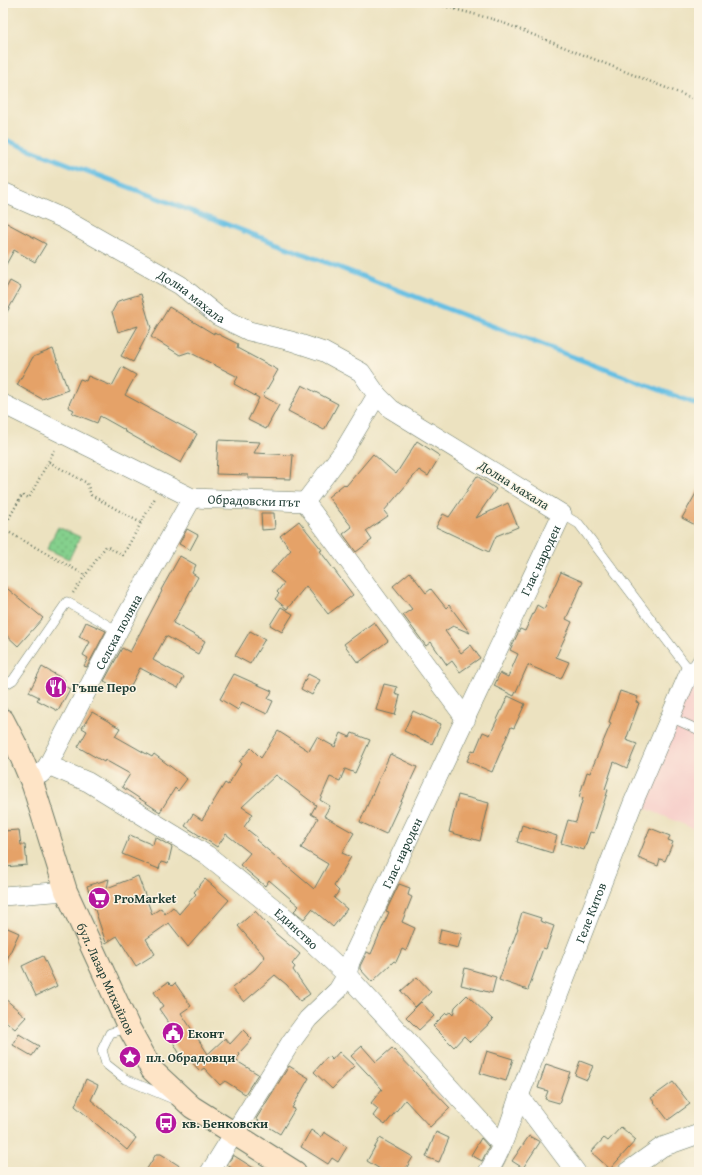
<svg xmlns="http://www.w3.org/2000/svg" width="702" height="1175" font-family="'Gentium Book Plus',serif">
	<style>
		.built { fill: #f7d0cb }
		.grass { fill: url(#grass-dots); stroke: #528660 }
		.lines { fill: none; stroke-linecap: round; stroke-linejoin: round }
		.stream { stroke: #66bfe3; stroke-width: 5 }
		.building { fill: #e5a268; fill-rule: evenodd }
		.lane-casing { stroke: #677765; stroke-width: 10 }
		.street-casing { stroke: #677765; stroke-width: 20 }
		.secondary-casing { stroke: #677765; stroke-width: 24 }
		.path { stroke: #677765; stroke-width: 2.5; stroke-dasharray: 1 3; stroke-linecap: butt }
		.lane { stroke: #fff; stroke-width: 9 }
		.street { stroke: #fff; stroke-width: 19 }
		.secondary { stroke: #fee4c6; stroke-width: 22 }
		.labels { text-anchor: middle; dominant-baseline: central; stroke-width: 3; stroke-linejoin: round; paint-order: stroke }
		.street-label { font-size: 13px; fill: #1f3d34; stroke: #fcf5e5 }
		.poi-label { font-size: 13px; font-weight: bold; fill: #1f3d34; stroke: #fcf5e5; text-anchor: start }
	</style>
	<defs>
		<pattern id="grass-dots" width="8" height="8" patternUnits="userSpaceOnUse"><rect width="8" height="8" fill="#85d08d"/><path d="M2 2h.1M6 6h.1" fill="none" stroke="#6caa74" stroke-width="1.8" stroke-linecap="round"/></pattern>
	</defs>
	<rect width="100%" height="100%" fill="#fcf5e5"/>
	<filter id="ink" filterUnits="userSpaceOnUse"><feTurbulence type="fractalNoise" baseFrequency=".025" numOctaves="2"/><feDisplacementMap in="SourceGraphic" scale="8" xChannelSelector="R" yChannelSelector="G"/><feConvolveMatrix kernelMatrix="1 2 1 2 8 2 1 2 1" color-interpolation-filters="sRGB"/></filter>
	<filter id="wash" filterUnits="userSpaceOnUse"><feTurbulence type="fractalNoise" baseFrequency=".012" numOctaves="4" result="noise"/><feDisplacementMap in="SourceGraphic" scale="16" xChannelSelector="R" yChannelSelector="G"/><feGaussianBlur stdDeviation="0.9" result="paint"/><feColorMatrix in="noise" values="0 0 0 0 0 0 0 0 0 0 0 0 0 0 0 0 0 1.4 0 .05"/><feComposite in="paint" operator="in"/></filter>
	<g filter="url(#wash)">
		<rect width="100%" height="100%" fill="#ece2c0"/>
		<!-- built -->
		<polygon class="built" points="699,657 699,831 633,803"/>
		<!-- grass -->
		<polygon class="grass" points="58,527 80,537 69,559 47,549"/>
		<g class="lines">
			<!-- stream -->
			<polyline class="stream" points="3,139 699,405"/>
		</g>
		<g id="blocks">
			<!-- building -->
			<g class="building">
				<polygon points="3,221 46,244 35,262 14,250 3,270"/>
				<polygon points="10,281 21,287 3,319 3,294"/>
				<polygon points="141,294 151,328 133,362 121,356 138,326 118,332 112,312 118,301"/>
				<polygon points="169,307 214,334 214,332 238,344 237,348 278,370 263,396 279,405 266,429 248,420 259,398 234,384 238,377 189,352 180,355 151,337"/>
				<polygon points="53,349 68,390 42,399 17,385 33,357"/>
				<polygon points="122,367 136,375 125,395 197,434 181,463 124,431 125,430 100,416 97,423 72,413 74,410 68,407 80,379 86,381 88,376 112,386"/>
				<polygon points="302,385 338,404 324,430 288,411"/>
				<polygon points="218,440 260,442 254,453 293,455 291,479 248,478 248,475 216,474"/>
				<polygon points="417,441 440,456 428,476 419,470 384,511 388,516 366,531 372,540 356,552 343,534 352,527 328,497 344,484 346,486 373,454 396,474"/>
				<polygon points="477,476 496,489 476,518 508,503 518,527 496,536 489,552 436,527 443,514 449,517"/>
				<polygon points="699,488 699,527 682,518"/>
				<polygon points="261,513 274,513 275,529 262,530"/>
				<polygon points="299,521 322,550 320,551 353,595 328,614 306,586 287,609 275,599 279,594 277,592 284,583 271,572 291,550 280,536"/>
				<polygon points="187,529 198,535 190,550 179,544"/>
				<polygon points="180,556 196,565 192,573 198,577 173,623 205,641 198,654 166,636 153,660 184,677 178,688 140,668 127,693 104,681 122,648 130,652 162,591 161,590"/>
				<polygon points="410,572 426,593 431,589 446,608 449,605 470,633 453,626 445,631 461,653 471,645 480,658 460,672 452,661 447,665 431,642 426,646 403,615 412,609 393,586"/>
				<polygon points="561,572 583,582 566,619 572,622 556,657 569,662 561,679 528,665 514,696 494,686 500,673 508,677 518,654 510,650 520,629 525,631 537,605 544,609"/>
				<polygon points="3,585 43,618 18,646 3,632"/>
				<polygon points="281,607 293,614 282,632 270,625"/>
				<polygon points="86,622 106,631 87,667 84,666 88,658 83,655 90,642 79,637"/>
				<polygon points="374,622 388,641 358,663 344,644"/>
				<polygon points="250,631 265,639 250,664 235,656"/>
				<polygon points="42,667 65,680 62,685 70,689 58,711 37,700 39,697 29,692"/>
				<polygon points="234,674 272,691 268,699 273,701 267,714 242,702 238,710 220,699"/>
				<polygon points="308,674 320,680 312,695 301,689"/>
				<polygon points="384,684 397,687 395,694 400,696 395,715 376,710"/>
				<polygon points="620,691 638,697 636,702 639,703 626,740 637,744 627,768 614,762 605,789 608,790 594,833 590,832 584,850 561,843 568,820 576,822 583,798 579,797 587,772 590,773 611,723 609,722"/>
				<polygon points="508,696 525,704 514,728 511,727 492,772 467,761 472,750 475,751 483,732 490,735"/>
				<polygon points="413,711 441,724 432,744 404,731"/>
				<polygon points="92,712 120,728 115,736 152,757 154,754 187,779 178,791 175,788 160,812 122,787 130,774 105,760 104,762 78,747 87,731 82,728"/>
				<path d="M 278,731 L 309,751 L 317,737 L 335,747 L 341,733 L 350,737 L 352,733 L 370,740 L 355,773 L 345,769 L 340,781 L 330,777 L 320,800 L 330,806 L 324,816 L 354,833 L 342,853 L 351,857 L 334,886 L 339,891 L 334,898 L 347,909 L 333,927 L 312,909 L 304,919 L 294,911 L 299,906 L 269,880 L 265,886 L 240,865 L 250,853 L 226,834 L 217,847 L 185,826 L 193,814 L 202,820 L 225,783 L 228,785 L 241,764 L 239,762 L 251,748 L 261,758 ZM 276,775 L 316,805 L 311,814 L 318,818 L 301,848 L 328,864 L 314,889 L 256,840 L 258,838 L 244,827 L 253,814 L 242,807 Z"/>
				<polygon points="390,754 417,767 386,834 360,822"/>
				<polygon points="458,795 489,803 480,841 449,832"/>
				<polygon points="522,825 557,836 552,853 517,842"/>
				<polygon points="650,828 670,836 668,840 673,842 665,861 660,859 658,866 638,858"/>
				<polygon points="19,830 21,845 25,845 27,865 5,867 3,854 3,831"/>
				<polygon points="130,835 153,845 155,837 172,847 168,864 161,862 159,869 122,854"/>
				<polygon points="138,876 152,914 161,908 165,914 173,907 179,914 196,894 194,892 205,879 229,900 188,947 169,923 146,939 155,954 136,966 117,936 106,943 87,886 109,879 107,888"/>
				<polygon points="399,884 410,888 408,895 412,897 402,922 415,928 406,951 402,949 396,962 394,961 372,982 360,969 360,966 367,952 371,954 389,912 386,911"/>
				<polygon points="255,911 276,934 300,954 292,964 295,967 293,970 310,994 300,1001 287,985 275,975 244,1002 232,988 255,969 265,957 238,926"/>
				<polygon points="522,912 541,918 540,921 554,926 546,949 543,948 528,990 499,980 518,928 517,928"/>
				<polygon points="3,926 19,933 3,968"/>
				<polygon points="441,929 462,934 458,948 438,943"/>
				<polygon points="43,956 57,986 36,996 22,966"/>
				<polygon points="465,968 496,977 492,993 461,985"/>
				<polygon points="417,977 431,992 415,1007 401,991"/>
				<polygon points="168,982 172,986 175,983 191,1006 181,1013 208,1054 225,1038 230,1044 243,1030 252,1039 239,1053 240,1055 235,1060 258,1074 245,1094 225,1081 220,1085 204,1068 200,1071 186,1056 182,1058 173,1042 175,1041 169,1032 173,1029 159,1009 163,1006 154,992"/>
				<polygon points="467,995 493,1020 470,1042 464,1036 454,1047 433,1026 446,1013 447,1014 450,1012 453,1015 455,1007"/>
				<polygon points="3,997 26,1017 15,1029 3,1019"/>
				<polygon points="421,1002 434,1016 419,1030 406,1017"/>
				<polygon points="19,1034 39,1046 32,1056 13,1045"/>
				<polygon points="362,1046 376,1062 392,1048 450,1108 430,1127 405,1100 385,1125 373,1116 378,1109 371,1103 382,1089 351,1056"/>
				<polygon points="487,1051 513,1059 506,1081 480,1073"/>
				<polygon points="339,1052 354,1066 332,1089 314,1072 328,1056 332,1060"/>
				<polygon points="580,1061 593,1066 587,1080 575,1075"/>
				<polygon points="546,1064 570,1072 559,1103 545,1099 548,1091 538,1088"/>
				<polygon points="289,1066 309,1078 292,1108 295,1109 280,1134 256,1119"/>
				<polygon points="86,1079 98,1085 91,1100 136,1138 127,1150 75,1106"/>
				<polygon points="673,1082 690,1104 668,1120 651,1098"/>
				<polygon points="621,1127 636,1140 610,1169 591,1152 604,1138 608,1141"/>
				<polygon points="311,1130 321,1137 324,1132 347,1147 338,1162 332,1158 328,1164 301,1147"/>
				<polygon points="436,1132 449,1138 439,1162 426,1157"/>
				<polygon points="529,1136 540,1142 523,1168 512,1161"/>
				<polygon points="380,1138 413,1157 404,1172 385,1172 367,1161"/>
				<polygon points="481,1138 489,1147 482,1161 471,1155"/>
				<polygon points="156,1154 161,1154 189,1172 145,1172"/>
				<polygon points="233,1155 260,1172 238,1172 227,1165"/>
			</g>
		</g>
	</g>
	<g filter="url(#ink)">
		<use href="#blocks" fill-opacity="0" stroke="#677765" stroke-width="1"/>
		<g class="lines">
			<!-- lane casing -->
			<g class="lane-casing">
				<g id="lane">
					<polyline points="562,514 579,524 690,671 699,657"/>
					<polyline points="3,686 13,680 67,602 118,631"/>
					<polyline points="670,717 699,730"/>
					<polyline points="129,1028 110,1033 102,1050 106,1064 125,1079 173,1099"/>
				</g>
			</g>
			<!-- street casing -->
			<g class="street-casing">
				<g id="street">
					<path id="s1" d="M 3,192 L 62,218 L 180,285 L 218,316 L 249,331 L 291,341 L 324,352 L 361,372 L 377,395"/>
					<path id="s2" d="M 3,404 L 192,498 L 305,502"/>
					<polyline points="305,502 466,719"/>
					<path id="s3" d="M 48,765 L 88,782 L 207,855 L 286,918 L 347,975 L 502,1145"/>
					<path id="s4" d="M 41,774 L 48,765 L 118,631 L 192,498"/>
					<polyline points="3,896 66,891"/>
					<polyline points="519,1096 576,1172"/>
					<path id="s5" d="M 210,1172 L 291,1042 L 308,1019 L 338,990 L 347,975 L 350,962 L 562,514 L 391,409 L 377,395 L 343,452 L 305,502"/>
					<path id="s6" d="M 488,1172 C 503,1149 510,1122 519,1096 L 633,803 L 690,671"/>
					<polyline points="627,1172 662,1147 699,1134"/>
				</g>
			</g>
			<!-- secondary casing -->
			<g class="secondary-casing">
				<g id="secondary">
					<path id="s7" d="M 3,720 L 17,747 L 33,785 L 66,891 L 129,1028 L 152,1070 L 192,1107 L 295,1172"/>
				</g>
			</g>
			<!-- path -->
			<g class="path">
				<polyline points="432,3 496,20 699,101"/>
				<polyline points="49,462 87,483 91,495 141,523"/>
				<polyline points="3,529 22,495 29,498 55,449"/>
				<polyline points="3,529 85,575"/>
				<polyline points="73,593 106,546 123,555 155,498"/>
			</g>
			<!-- lane -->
			<use href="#lane" class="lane"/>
			<!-- street -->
			<use href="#street" class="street"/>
			<!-- secondary -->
			<use href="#secondary" class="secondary"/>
		</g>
	</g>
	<!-- icons -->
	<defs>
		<g id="restaurant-disc" transform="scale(1.15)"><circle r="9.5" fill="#b5179e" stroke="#fcf5e5"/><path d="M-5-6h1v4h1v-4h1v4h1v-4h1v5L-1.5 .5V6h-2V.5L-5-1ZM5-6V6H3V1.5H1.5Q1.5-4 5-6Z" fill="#fff"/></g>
		<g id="supermarket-disc" transform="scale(1.15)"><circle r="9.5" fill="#b5179e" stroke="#fcf5e5"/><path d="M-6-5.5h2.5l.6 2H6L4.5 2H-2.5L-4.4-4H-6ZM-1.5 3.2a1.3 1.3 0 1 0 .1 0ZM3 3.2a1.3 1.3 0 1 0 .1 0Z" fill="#fff"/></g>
		<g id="civic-disc" transform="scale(1.15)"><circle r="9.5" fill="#b5179e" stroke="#fcf5e5"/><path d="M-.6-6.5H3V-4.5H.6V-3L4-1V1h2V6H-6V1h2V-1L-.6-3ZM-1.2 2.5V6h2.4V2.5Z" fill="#fff"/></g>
		<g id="sight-disc" transform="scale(1.15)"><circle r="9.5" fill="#b5179e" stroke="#fcf5e5"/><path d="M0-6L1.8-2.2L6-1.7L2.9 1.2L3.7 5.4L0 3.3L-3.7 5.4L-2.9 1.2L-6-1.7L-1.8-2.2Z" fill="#fff"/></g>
		<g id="bus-disc" transform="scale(1.15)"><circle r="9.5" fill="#b5179e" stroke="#fcf5e5"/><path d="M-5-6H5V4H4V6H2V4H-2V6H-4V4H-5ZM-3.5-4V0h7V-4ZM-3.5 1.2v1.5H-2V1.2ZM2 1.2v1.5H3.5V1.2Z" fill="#fff"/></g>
	</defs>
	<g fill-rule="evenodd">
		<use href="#restaurant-disc" x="56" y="687"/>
		<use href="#supermarket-disc" x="99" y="898"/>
		<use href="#civic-disc" x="173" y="1033"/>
		<use href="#sight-disc" x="130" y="1057"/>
		<use href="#bus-disc" x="166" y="1123"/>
	</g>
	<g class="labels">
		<!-- street labels -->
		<g class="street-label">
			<text stroke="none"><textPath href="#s1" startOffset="216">Долна махала</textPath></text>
			<text transform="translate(514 485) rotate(32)">Долна махала</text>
			<text stroke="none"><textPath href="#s2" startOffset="273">Обрадовски път</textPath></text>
			<text stroke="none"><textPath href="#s5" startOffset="699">Глас народен</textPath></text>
			<text stroke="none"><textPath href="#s4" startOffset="162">Селска поляна</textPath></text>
			<text stroke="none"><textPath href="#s5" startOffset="375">Глас народен</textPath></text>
			<text stroke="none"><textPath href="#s6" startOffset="279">Геле Китов</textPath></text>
			<text stroke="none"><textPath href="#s3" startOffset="299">Единство</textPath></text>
			<text stroke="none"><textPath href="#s7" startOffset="279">бул. Лазар Михайлов</textPath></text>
		</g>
		<!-- poi labels -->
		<g class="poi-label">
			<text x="72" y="687">Гъше Перо</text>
			<text x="114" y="898">ProMarket</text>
			<text x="188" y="1033">Еконт</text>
			<text x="146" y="1057">пл. Обрадовци</text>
			<text x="182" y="1123">кв. Бенковски</text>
		</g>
	</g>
	<!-- margin -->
	<rect width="702" height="1175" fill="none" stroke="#fcf5e5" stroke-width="16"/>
</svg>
